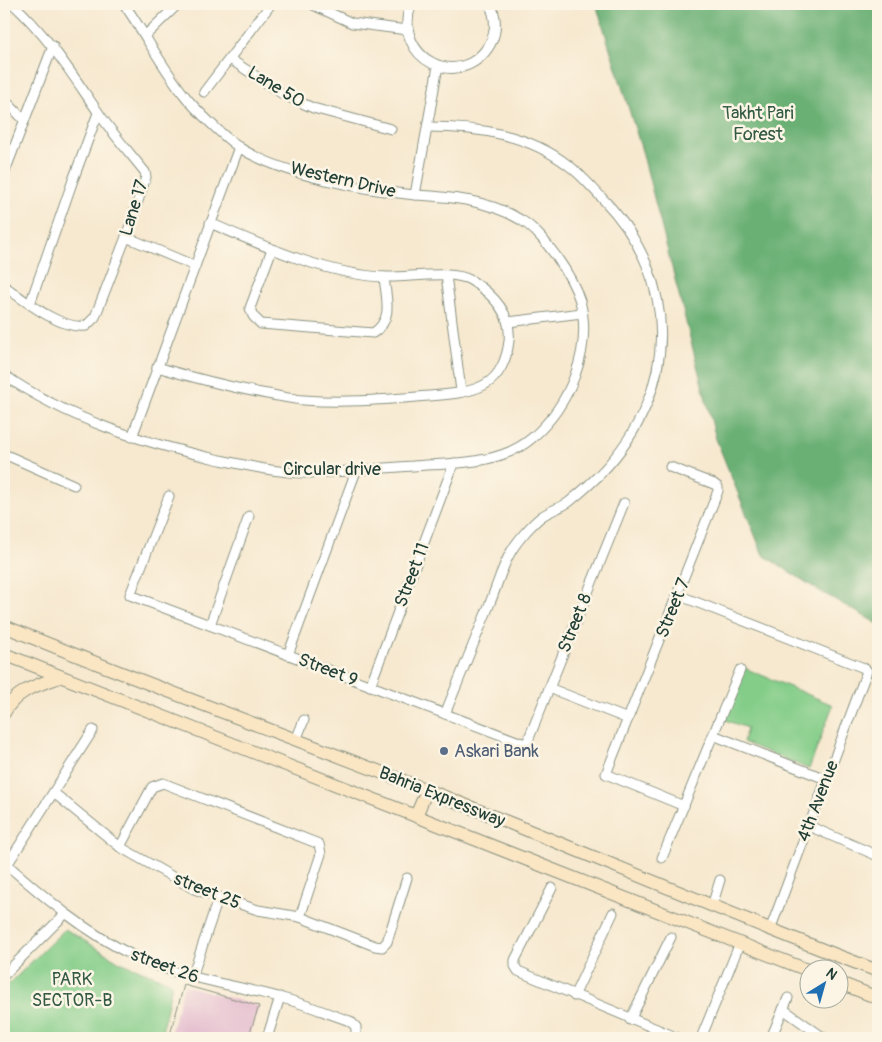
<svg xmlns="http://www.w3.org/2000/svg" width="882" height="1042" font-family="Pangolin,sans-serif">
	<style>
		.green { fill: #84cd89; stroke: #52855e }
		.forest { fill: #6bb075; stroke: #457654 }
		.building { fill: #e0b2cb }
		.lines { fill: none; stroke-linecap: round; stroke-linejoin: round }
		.minor-casing { stroke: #8b9382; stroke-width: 11 }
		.tertiary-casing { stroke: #8b9382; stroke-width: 12 }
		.secondary-casing { stroke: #8b9382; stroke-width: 14 }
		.minor { stroke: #fff; stroke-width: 9 }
		.tertiary { stroke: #fff; stroke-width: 10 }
		.secondary { stroke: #fbe6c4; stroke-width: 12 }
		.service-dot { fill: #5c6f8a; stroke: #fcf5e5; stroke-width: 2 }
		.labels { text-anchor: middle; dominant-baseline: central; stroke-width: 5; stroke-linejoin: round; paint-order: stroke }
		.street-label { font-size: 18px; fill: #1f3d34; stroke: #fcf5e5 }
		.park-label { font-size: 18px; fill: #335a45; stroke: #fcf5e5 }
		.service-label { font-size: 18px; fill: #4e5e75; stroke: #fcf5e5; text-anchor: start }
	</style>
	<rect width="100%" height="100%" fill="#fcf5e5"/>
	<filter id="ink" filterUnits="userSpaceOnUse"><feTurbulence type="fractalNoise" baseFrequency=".02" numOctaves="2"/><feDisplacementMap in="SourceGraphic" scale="10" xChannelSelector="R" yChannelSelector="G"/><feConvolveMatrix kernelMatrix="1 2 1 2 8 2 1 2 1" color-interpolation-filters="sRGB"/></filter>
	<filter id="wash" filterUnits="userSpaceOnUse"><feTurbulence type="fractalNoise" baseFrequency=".0096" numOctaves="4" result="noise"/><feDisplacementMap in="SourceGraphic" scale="20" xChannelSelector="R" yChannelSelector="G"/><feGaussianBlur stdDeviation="1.12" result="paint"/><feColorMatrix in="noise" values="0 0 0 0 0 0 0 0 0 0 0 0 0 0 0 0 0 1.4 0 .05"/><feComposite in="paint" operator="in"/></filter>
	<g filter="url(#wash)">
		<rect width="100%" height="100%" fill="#f7e9d0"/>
		<!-- green -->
		<g class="green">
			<polygon points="742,667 833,705 809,769 743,742 747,728 725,720"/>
			<polygon points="65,929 120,962 172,983 161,1038 4,1038 4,989"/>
		</g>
		<!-- forest -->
		<polygon class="forest" points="596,4 878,4 878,624 818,590 763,555 716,439 642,151"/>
		<g id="blocks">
			<!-- building -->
			<polygon class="building" points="184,985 259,1006 248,1038 169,1038"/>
		</g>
	</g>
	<g filter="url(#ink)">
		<use href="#blocks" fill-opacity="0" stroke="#8b9382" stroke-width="1"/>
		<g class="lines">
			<!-- minor casing -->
			<g class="minor-casing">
				<g id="minor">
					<path d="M 124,4 C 145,34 162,67 185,96 C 195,109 226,139 240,148 C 283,175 364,190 415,195 L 438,66"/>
					<polyline points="311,4 352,23 407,30"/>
					<polyline points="146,35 178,4"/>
					<polyline points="230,59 284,95 313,108 391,129"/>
					<polyline points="204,92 271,4"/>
					<polyline points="4,99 23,119"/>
					<path d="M 428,127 C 477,127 528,134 568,165 C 581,174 592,188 603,199 C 681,280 679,391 602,472 C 592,483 580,493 569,502 C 560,508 549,511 541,517 C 531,525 518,540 512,550 C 502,566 497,586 490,603 C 475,640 460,677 445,714"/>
					<polyline points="4,174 53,46"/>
					<polyline points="126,237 195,266"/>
					<path d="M 272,249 L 250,308 L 253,316 L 261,324 L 373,333 C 394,320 386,298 384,277"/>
					<polyline points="446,275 461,391"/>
					<path d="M 4,286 C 24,300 61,330 86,326 L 95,317 L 126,237 L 146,177 L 145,172 C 129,152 112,133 98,112 C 71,73 48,36 13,4"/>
					<polyline points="30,304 73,180 98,113"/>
					<polyline points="508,322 582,313"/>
					<path d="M 157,367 C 194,378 229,387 267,394 C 279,396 292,399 304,400 C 341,403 380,400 417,397 C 438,395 465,395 484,385 C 500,377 507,358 509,341 C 512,314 494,295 472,281 C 453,269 408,278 386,277 C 330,276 261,245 210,223"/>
					<path d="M 4,375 C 68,419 141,442 216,459 C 244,465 274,472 303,473 C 340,473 376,468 413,466 C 452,463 501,465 532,438 C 569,406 593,350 580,301 C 575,285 566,270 556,256 C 547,244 535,228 521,220 C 488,200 452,197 415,195"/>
					<polyline points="132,437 239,147"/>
					<polyline points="4,454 74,485"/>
					<polyline points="670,467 714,484 718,487 718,491 606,774 684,806"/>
					<polyline points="169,496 130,595 522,743 527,743 624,503"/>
					<polyline points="678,595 864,668 867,671 770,930"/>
					<polyline points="210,625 249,516"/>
					<polyline points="288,655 356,471"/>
					<polyline points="370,686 454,463"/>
					<polyline points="549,688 628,719"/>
					<polyline points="713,735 826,779"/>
					<polyline points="296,740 304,720"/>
					<polyline points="54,793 120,847 194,889 258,910 300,917 375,946 382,947 387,942 407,878"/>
					<polyline points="809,826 878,856"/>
					<polyline points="120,847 152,787 163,783 319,844 321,854 300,917"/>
					<polyline points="662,858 740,670"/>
					<path d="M 4,862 C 45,898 86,933 136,957 C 181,978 230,984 278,997 C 303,1003 326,1013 350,1021 L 356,1027 L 356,1038"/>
					<polyline points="7,865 93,730"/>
					<polyline points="552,888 515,960 515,966 518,971 678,1038"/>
					<polyline points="712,906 720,880"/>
					<polyline points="4,975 65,914"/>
					<polyline points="192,977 218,899"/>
					<polyline points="574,996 613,913"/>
					<polyline points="783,1009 824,1038"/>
					<polyline points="630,1020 671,937"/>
					<polyline points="267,1038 280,997"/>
					<polyline points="701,1038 740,943"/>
					<polyline points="771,1038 788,998"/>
				</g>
			</g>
			<!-- tertiary casing -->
			<g class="tertiary-casing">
				<path id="tertiary" d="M 411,4 C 391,58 461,94 490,44 C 497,31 496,17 490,4"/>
			</g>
			<!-- secondary casing -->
			<g class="secondary-casing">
				<g id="secondary">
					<path d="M 4,626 C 144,684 286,735 427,790 C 578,849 726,914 878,971"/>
					<polyline points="4,654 810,971"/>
					<path d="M 4,713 C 16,690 37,685 60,677"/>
					<polyline points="416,816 427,790"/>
					<polyline points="840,983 878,998"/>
				</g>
			</g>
			<!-- minor -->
			<use href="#minor" class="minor"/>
			<!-- tertiary -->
			<use href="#tertiary" class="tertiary"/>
			<!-- secondary -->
			<use href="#secondary" class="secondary"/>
		</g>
	</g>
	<!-- markers -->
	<circle class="service-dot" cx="444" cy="751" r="5"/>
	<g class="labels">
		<!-- street labels -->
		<g class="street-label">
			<text transform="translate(276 87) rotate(31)">Lane 50</text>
			<text transform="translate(343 180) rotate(13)">Western Drive</text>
			<text transform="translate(134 208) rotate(-73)">Lane 17</text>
			<text x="332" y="469">Circular drive</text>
			<text transform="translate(412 575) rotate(-69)">Street 11</text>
			<text transform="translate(673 608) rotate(-68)">Street 7</text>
			<text transform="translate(575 623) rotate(-68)">Street 8</text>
			<text transform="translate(328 670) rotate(21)">Street 9</text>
			<text transform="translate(442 797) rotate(22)">Bahria Expressway</text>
			<text transform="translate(818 801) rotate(-69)">4th Avenue</text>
			<text transform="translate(207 891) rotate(22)">street 25</text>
			<text transform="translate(165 966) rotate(20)">street 26</text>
		</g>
		<!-- park labels -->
		<g class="park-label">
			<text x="758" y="113">Takht Pari<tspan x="758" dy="21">Forest</tspan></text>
			<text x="72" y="979">PARK<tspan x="72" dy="21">SECTOR-B</tspan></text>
		</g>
		<!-- service labels -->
		<g class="service-label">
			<text x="454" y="751">Askari Bank</text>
		</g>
	</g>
	<!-- margin -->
	<rect width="882" height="1042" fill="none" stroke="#fcf5e5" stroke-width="20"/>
	<!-- north arrow -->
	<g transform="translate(824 984) rotate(37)"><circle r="24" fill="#fcf5e5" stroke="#a4ab9e"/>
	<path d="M0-4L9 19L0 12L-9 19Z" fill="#1f6fb2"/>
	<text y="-8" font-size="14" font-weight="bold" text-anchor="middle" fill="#1f3d34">N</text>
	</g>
</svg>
